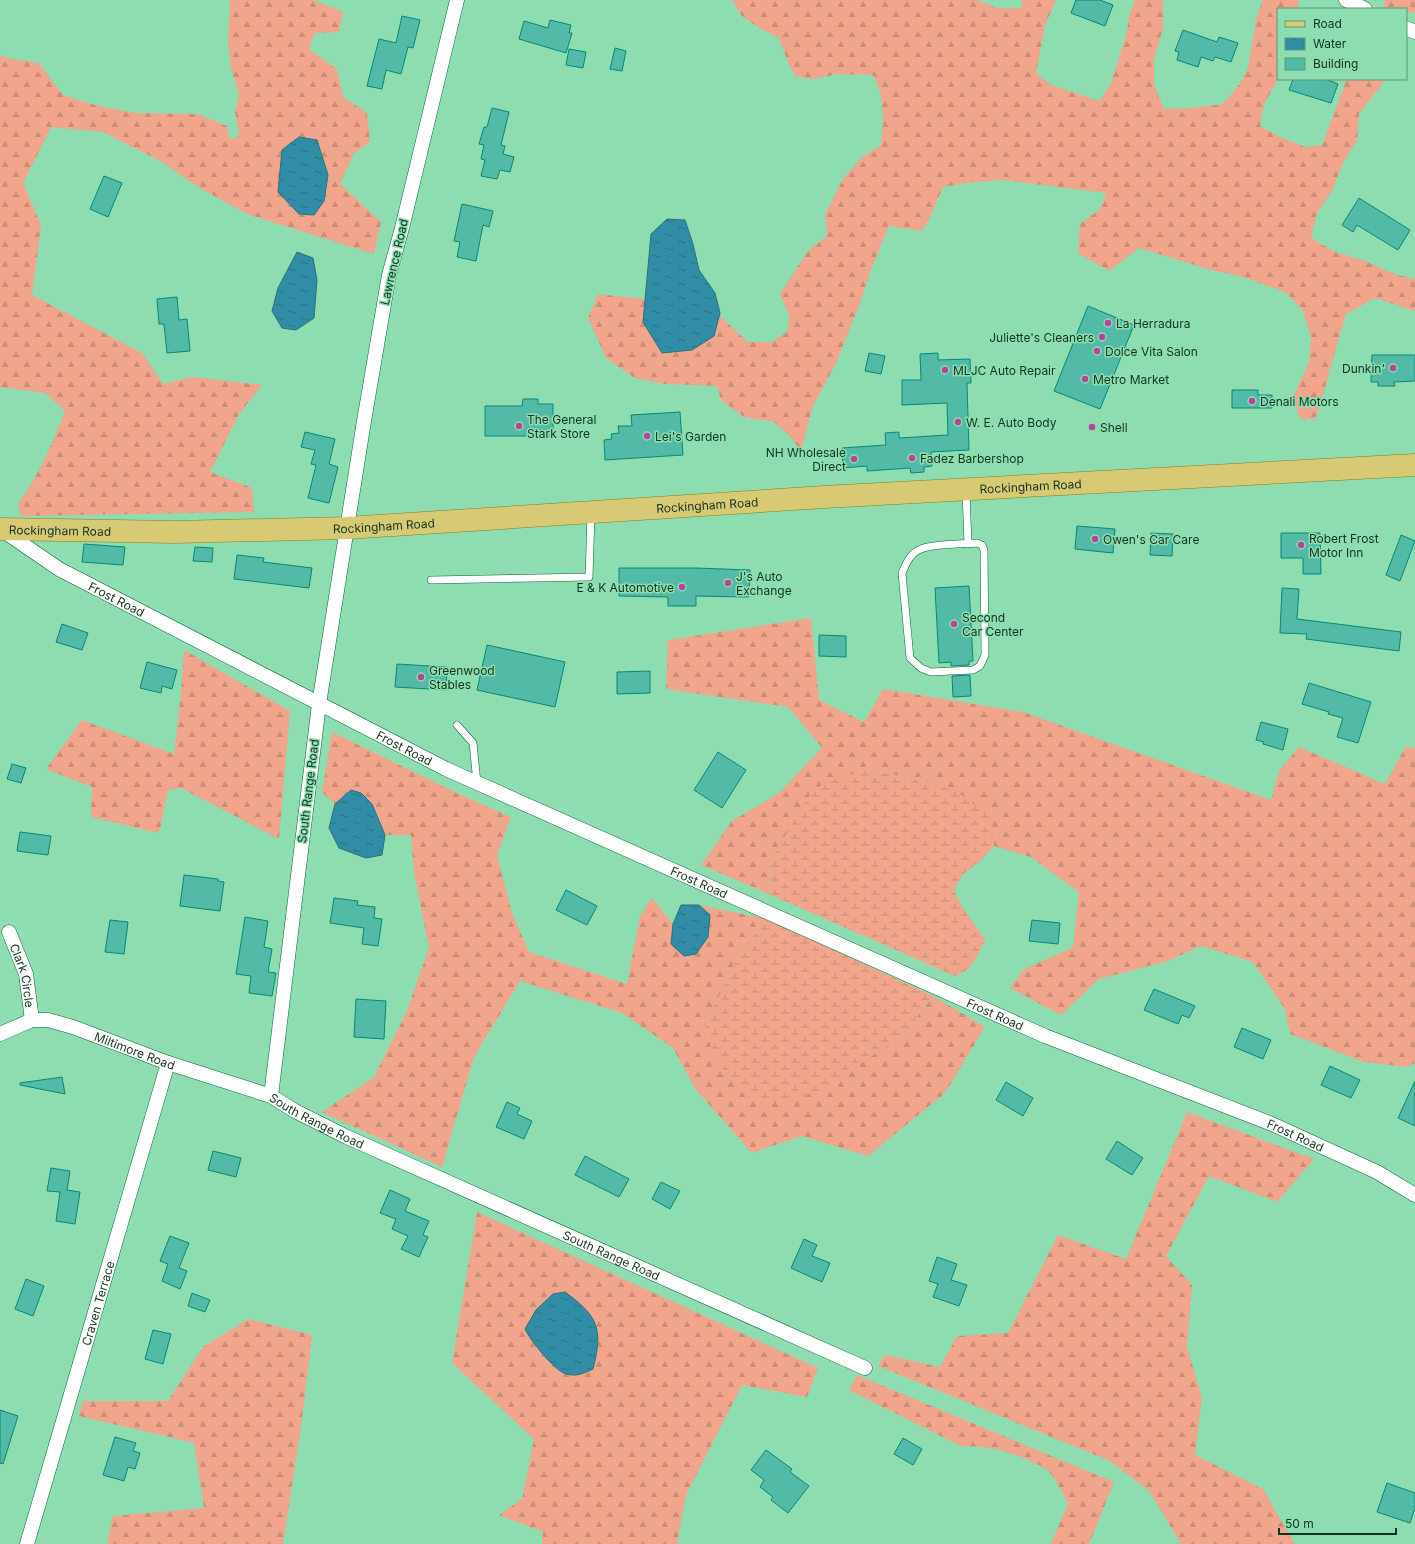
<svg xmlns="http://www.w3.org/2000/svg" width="1415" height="1544" font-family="Inter,sans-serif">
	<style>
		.forest { fill: url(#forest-firs) }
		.wetland { fill: url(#wetland-marsh) }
		.water { fill: url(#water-ripples); stroke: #27727e }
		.building { fill: #52baa6; stroke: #068876 }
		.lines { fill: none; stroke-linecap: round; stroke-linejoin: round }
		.service-casing { stroke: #05653f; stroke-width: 8 }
		.minor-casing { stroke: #05653f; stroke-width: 15 }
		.primary-casing { stroke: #817e1b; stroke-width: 23 }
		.service { stroke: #fff; stroke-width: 7 }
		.minor { stroke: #fff; stroke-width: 14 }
		.primary { stroke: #d8ca74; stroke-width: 22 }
		.poi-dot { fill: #b8439b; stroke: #8dddb0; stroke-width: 1.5 }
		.labels { text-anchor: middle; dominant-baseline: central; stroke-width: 3; stroke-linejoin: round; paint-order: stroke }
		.street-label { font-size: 12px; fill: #132; stroke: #8dddb0 }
		.poi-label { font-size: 12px; fill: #132; stroke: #8dddb0; text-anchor: start }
	</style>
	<defs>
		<pattern id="forest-firs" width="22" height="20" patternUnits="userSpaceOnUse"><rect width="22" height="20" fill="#f0a58c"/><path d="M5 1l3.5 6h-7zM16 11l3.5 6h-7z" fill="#cd8e78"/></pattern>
		<pattern id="wetland-marsh" width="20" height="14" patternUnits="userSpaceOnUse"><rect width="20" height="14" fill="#f0a58c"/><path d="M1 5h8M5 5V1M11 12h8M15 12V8" fill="none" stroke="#cd8e78"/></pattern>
		<pattern id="water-ripples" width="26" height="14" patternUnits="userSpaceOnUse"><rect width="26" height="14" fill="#318da5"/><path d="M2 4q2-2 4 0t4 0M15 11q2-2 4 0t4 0" fill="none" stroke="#287486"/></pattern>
	</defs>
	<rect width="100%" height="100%" fill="#8dddb0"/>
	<!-- forest -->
	<g class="forest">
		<path d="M 230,0 L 313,0 L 343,12 L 339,32 L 315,33 L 309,49 L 337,69 L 343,97 L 367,113 L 370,142 L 354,153 L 340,184 L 381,222 L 374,254 L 247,214 L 198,187 L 162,162 L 103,132 L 51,127 L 23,183 L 41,225 L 32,295 L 142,353 L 163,384 L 193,377 L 262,385 L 239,414 L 210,472 L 252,488 L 254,512 L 21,516 L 18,504 C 39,475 52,444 65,411 L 45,393 L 0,387 L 0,55 L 7,58 L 39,63 L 63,95 L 99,106 L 136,113 L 198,114 L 227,126 L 230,140 L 239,136 L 235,112 L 239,94 L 231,68 L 228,43 Z"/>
		<path d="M 732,0 L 978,0 L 997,8 L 1021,8 L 1022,0 L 1056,0 L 1045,25 L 1036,73 L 1051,85 L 1099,101 L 1111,83 L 1127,32 L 1129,15 L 1135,0 L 1163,0 L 1163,29 L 1154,58 L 1154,85 L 1164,109 L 1192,108 L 1223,104 L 1239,85 L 1248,68 L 1256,19 L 1263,0 L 1296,0 L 1300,2 L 1297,9 L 1278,9 L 1278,79 L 1264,104 L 1260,126 L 1280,137 L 1305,147 L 1322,145 L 1347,79 L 1386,79 L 1359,114 L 1357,140 L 1344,161 L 1332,191 L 1317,213 L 1311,238 L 1335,252 L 1363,260 L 1397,275 L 1415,279 L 1415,311 L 1375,298 L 1346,314 C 1335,349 1327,385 1315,419 L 1300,419 L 1293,397 L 1309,362 L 1311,337 L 1303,311 L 1287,293 L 1240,276 L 1211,270 L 1139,248 L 1109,271 L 1078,253 L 1080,224 L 1100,209 L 1106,193 L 1003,180 L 966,183 L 943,187 L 929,220 L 922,231 L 889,226 L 870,272 L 859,306 L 836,363 L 813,406 L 801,451 L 790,436 L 774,422 L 744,417 L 721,400 L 717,386 L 665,384 L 635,378 L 606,358 L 588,318 L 598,294 L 645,299 L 643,322 L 692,350 L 714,336 L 719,315 L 748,342 L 772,342 L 788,331 L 789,315 L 780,294 L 808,251 L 827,236 L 825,214 L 843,179 L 861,158 L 881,145 L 883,119 L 881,94 L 873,75 L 839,74 L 812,79 L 795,76 L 787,60 L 779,38 L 759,28 L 741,15 Z"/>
		<polygon points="1385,0 1415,0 1415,13 1406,12 1406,9 1382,9"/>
		<polygon points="811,618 819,700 864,722 883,689 1023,712 1271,800 1279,771 1299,747 1385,784 1406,746 1415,748 1415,1063 1406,1067 1364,1062 1290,1034 1285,1009 1253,962 1201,946 1168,961 1099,979 1061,1015 1010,988 1023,970 1073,947 1079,892 1031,857 994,846 990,818 936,783 869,770 794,822 780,844 770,864 769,894 701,865 732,821 779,793 822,748 788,707 666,689 668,640"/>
		<polygon points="184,650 290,711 279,839 181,788 168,790 159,833 91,817 92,787 46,769 82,720 174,754 181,694"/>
		<polygon points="332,732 459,794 511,817 497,855 512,913 529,952 627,984 640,916 652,898 673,924 671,944 710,915 699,905 767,919 740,953 705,1025 902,1036 933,996 985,1027 945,1093 868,1156 802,1136 752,1153 696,1090 673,1048 622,1013 520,981 474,1057 442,1167 322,1112 374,1077 406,1013 429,948 414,872 411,835 385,835 372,804 351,790 335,804 322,792"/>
		<polygon points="1187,1112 1314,1159 1277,1202 1209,1176 1166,1256 1192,1285 1187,1347 1202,1398 1195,1455 1263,1489 1295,1544 1181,1544 1149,1491 1110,1461 878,1366 885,1355 940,1367 957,1336 1008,1333 1058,1235 1126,1259"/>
		<polygon points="477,1212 818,1368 807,1397 742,1385 686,1495 677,1544 542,1544 543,1532 499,1515 522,1499 534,1439 452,1363"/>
		<polygon points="248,1319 312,1335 301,1427 283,1544 107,1544 113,1516 204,1508 194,1443 79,1416 83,1401 168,1401 203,1347"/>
		<path d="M 857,1375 L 1114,1482 L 1089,1544 L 1051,1544 L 1068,1504 C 1064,1496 1054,1475 1047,1470 C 1044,1467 1039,1465 1036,1464 C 1013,1452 987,1445 961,1446 L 849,1390 Z"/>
	</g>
	<!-- wetland -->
	<g class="wetland">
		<polygon points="869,770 936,783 965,797 991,818 994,846 980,861 963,874 954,890 963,909 985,939 978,955 967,970 955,976 769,894 770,864 780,844 811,793 825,782"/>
		<polygon points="767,919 933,996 902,1036 820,1090 795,1099 767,1102 748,1097 724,1071 712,1051 705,1025 740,953"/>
	</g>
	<!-- water -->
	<g class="water">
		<polygon points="299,137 317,140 328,175 324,201 314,215 299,214 278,192 282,150"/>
		<polygon points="667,219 685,220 693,244 699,270 715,293 720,313 714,336 692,350 662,353 643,322 651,234"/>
		<polygon points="297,252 313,258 317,280 314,318 296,330 282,328 272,311 278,288"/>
		<polygon points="351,790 361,793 372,804 385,835 382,855 366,858 339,848 329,828 335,804"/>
		<polygon points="681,905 699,905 710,915 708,937 696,954 684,956 671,944 673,924"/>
		<path d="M 565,1292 C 599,1317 603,1329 593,1369 C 584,1373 577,1377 566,1374 C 555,1371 530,1340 525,1329 L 536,1310 L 553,1294 Z"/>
	</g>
	<!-- building -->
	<g class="building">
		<polygon points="1076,0 1100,0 1113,5 1105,26 1071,13"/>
		<polygon points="402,16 420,20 413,48 408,47 401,74 386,70 382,89 367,86 379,39 396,43"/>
		<polygon points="550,20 571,25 569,33 572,33 566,53 519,39 524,21 548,28"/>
		<polygon points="1183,30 1217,42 1219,37 1238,43 1231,62 1215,57 1213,61 1201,57 1198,67 1177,60 1179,52 1175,51"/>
		<polygon points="615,48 626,51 622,71 610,69"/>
		<polygon points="569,49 586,52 583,68 566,65"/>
		<polygon points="1293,79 1325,79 1338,84 1331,103 1289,90"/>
		<polygon points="492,108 509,112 501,145 505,146 503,154 514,157 510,172 500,170 497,179 481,176 485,160 481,159 484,145 479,144 484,127 487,127"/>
		<polygon points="104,176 122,183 108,217 90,209"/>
		<polygon points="1359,198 1410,230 1398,250 1357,225 1353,232 1342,225"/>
		<polygon points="462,204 493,211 489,227 483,225 476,261 457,257 460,242 454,241"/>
		<polygon points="177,297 179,320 187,319 190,351 167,353 164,324 159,324 157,299"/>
		<polygon points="1088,306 1134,325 1100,409 1054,391"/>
		<polygon points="869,353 885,356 881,374 865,371"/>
		<polygon points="938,353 938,360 970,359 971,383 967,383 969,450 931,452 932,466 924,467 924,472 911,473 910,468 867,471 867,466 843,468 842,448 886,445 885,433 899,432 899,438 948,435 947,403 902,405 902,380 921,380 920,354"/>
		<polygon points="1372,355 1415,355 1415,381 1394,382 1395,386 1378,386 1378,382 1371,382"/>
		<polygon points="1232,390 1258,390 1258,395 1272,395 1272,408 1232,408"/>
		<polygon points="523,399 538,399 538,404 553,404 553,436 485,436 485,406 522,406"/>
		<polygon points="680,412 683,455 605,460 604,440 612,439 611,434 619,433 618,426 632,426 631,415"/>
		<polygon points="305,432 335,439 329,464 338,467 329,503 308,498 316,465 311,464 315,450 301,447"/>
		<polygon points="1077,526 1115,529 1113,553 1075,549"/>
		<polygon points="1151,533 1173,534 1172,556 1150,555"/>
		<polygon points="1281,533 1320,533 1321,574 1303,574 1303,558 1281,558"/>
		<polygon points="1401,535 1415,541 1400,581 1386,575"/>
		<polygon points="84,544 125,547 123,565 82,562"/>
		<polygon points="195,547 213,548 212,562 193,561"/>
		<polygon points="237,555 264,558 263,562 312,568 309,588 234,579"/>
		<polygon points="619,568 696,568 750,570 749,597 696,596 696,606 668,606 668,597 619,596"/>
		<polygon points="969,586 973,661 969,661 969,665 951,666 951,662 939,663 935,588"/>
		<polygon points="1282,588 1299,589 1297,619 1401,632 1399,651 1306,639 1307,634 1280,633"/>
		<polygon points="62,624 88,633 82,650 56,642"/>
		<polygon points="819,635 846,636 846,657 819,656"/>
		<polygon points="487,645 565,662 555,707 477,690"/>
		<polygon points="147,662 177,670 172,689 162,686 161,693 140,688"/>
		<polygon points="397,664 447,667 446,690 395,687"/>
		<polygon points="650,671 650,693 617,694 617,672"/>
		<polygon points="970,675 971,696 953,697 952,676"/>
		<polygon points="1309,683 1371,702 1358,743 1337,737 1343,718 1328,714 1329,712 1302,704"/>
		<polygon points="1261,722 1288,729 1283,750 1263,744 1264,742 1256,740"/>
		<polygon points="718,752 746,770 722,808 694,790"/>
		<polygon points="12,764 26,768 21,783 7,779"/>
		<polygon points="20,832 51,836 48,855 17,851"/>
		<polygon points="184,875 218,879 218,881 224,882 220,911 180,906"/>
		<polygon points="566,890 597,906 587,925 556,910"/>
		<polygon points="334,898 358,901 357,905 375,907 374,918 382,919 378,946 362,944 364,928 330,923"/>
		<polygon points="245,917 268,921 264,947 272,949 268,972 276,973 272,996 249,993 251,976 236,974"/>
		<polygon points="110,920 128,922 124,954 105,952"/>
		<polygon points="1032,920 1060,923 1058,944 1029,941"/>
		<polygon points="1154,989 1195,1006 1189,1018 1182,1015 1178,1024 1144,1010"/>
		<polygon points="356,999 386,1001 384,1039 354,1037"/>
		<polygon points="1242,1028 1271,1040 1263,1059 1234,1047"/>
		<polygon points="1330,1066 1360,1080 1351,1098 1321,1085"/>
		<polygon points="62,1077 65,1094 20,1085 20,1083"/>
		<polygon points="1415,1081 1415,1126 1398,1118"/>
		<polygon points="1006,1082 1033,1098 1023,1116 996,1100"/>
		<polygon points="507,1102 520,1108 517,1114 532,1121 524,1139 496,1127"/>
		<polygon points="1117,1141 1143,1158 1132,1175 1106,1159"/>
		<polygon points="213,1151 241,1158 236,1177 208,1170"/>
		<polygon points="585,1156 629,1179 619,1197 575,1175"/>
		<polygon points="51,1168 70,1171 67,1190 80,1192 75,1224 56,1221 60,1192 47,1191"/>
		<polygon points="661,1182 680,1191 670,1209 652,1199"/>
		<polygon points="390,1190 410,1199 405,1211 429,1221 423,1235 428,1237 419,1257 401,1249 408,1236 392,1229 396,1219 380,1213"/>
		<polygon points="170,1236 189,1243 179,1268 187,1271 180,1289 162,1281 168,1264 160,1261"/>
		<polygon points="804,1239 817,1245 812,1256 830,1263 822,1282 791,1268"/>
		<polygon points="937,1257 957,1264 951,1280 967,1285 959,1306 933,1297 938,1284 929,1281"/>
		<polygon points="26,1279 44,1286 33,1316 15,1309"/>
		<polygon points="192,1293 210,1300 205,1312 188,1306"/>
		<polygon points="153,1330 171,1334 163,1364 145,1359"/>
		<polygon points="0,1410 18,1416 3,1464 0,1463"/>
		<polygon points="115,1437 136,1443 133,1451 140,1453 135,1469 128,1467 124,1481 103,1475"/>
		<polygon points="903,1438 922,1449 913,1465 894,1454"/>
		<polygon points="766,1450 792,1469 790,1472 809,1486 788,1513 771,1500 773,1497 760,1487 764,1480 751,1470"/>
		<polygon points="1387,1483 1415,1493 1415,1508 1410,1523 1377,1512"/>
	</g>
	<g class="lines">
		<!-- service casing -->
		<g class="service-casing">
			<g id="service">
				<polyline points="966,492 968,544"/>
				<path d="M 977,543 L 982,545 L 984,550 L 985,655 L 980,666 L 973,670 L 931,672 L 921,668 L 910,658 L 902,573 C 906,564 910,553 921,549 C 932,544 964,544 977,543 Z"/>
				<polyline points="431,580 589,577 591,515"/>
				<polyline points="457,725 473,743 477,783"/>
			</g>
		</g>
		<!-- minor casing -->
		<g class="minor-casing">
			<g id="minor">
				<path id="s1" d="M 457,0 L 402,228 L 389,275 L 364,421 L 319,704 L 271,1096 L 295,1111 L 347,1137 L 865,1368"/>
				<polyline points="1346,0 1365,9"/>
				<polyline points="1406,28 1415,32"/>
				<path id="s2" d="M 2,530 L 59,569 L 446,769 L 1045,1036 L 1272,1124 L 1377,1172 L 1415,1195"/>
				<path id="s3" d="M 9,932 L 26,974 L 32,1020"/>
				<path id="s4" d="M 0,1034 L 32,1020 L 48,1020 L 73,1027 L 168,1063 L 271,1096"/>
				<path id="s5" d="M 27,1544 L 168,1063"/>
			</g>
		</g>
		<!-- primary casing -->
		<g class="primary-casing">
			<g id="primary">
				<path id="s6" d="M 0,529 L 175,532 L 347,528 L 824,497 L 1415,465"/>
			</g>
		</g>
		<!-- service -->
		<use href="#service" class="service"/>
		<!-- minor -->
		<use href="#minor" class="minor"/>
		<!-- primary -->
		<use href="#primary" class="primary"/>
	</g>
	<!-- markers -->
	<g class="poi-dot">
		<circle cx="1108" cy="323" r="4"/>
		<circle cx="1102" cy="337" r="4"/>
		<circle cx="1097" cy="351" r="4"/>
		<circle cx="1393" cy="368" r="4"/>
		<circle cx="945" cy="370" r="4"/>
		<circle cx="1085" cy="379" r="4"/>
		<circle cx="1252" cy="401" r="4"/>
		<circle cx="958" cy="422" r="4"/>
		<circle cx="519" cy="426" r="4"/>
		<circle cx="1092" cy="427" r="4"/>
		<circle cx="647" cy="436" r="4"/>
		<circle cx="912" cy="458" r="4"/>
		<circle cx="854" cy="459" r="4"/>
		<circle cx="1095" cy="539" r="4"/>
		<circle cx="1301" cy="545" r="4"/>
		<circle cx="728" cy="583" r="4"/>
		<circle cx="682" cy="587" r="4"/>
		<circle cx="954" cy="624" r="4"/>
		<circle cx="421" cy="677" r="4"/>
	</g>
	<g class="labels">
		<!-- street labels -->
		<g class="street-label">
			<text transform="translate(394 262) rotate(-77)">Lawrence Road</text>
			<text stroke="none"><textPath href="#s6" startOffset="1032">Rockingham Road</textPath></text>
			<text stroke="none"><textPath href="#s6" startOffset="708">Rockingham Road</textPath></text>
			<text stroke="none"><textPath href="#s6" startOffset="384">Rockingham Road</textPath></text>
			<text stroke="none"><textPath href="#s6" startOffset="60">Rockingham Road</textPath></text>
			<text stroke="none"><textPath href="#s2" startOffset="134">Frost Road</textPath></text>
			<text stroke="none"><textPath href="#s2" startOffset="458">Frost Road</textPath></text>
			<text transform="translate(308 791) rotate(-83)">South Range Road</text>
			<text stroke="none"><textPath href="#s2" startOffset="782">Frost Road</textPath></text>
			<text stroke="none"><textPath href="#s3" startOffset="46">Clark Circle</textPath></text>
			<text stroke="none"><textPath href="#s2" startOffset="1106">Frost Road</textPath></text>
			<text stroke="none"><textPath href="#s4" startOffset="143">Miltimore Road</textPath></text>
			<text stroke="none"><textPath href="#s1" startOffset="1165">South Range Road</textPath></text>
			<text stroke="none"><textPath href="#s2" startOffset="1430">Frost Road</textPath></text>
			<text stroke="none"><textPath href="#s1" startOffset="1489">South Range Road</textPath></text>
			<text stroke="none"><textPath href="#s5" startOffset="251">Craven Terrace</textPath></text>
		</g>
		<!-- poi labels -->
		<g class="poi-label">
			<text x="1116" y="323">La Herradura</text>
			<text x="1094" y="337" text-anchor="end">Juliette's Cleaners</text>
			<text x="1105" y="351">Dolce Vita Salon</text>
			<text x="1385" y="368" text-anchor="end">Dunkin'</text>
			<text x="953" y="370">MLJC Auto Repair</text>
			<text x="1093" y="379">Metro Market</text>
			<text x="1260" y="401">Denali Motors</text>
			<text x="527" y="419">The General<tspan x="527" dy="14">Stark Store</tspan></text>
			<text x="966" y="422">W. E. Auto Body</text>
			<text x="1100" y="427">Shell</text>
			<text x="655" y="436">Lei's Garden</text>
			<text x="846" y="452" text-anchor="end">NH Wholesale<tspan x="846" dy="14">Direct</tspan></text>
			<text x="920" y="458">Fadez Barbershop</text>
			<text x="1309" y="538">Robert Frost<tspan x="1309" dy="14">Motor Inn</tspan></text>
			<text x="1103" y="539">Owen's Car Care</text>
			<text x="736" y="576">J's Auto<tspan x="736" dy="14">Exchange</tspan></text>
			<text x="674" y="587" text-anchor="end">E &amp; K Automotive</text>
			<text x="962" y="617">Second<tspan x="962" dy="14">Car Center</tspan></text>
			<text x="429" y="670">Greenwood<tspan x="429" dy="14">Stables</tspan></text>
		</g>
	</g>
	<!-- legend -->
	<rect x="1277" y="8" width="130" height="72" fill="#8dddb0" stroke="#5b9977"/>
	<rect x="1285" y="21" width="20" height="6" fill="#d8ca74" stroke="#5b9977"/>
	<text x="1313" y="28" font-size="12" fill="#113322">Road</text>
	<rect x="1285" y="38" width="20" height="12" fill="url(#water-ripples)" stroke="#5b9977"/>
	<text x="1313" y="48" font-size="12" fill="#113322">Water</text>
	<rect x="1285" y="58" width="20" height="12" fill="#52baa6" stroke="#5b9977"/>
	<text x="1313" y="68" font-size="12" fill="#113322">Building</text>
	<!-- scale -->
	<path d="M1279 1528v6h117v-6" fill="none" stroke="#113322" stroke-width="2"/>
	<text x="1285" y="1528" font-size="12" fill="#113322" stroke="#8dddb0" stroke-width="3" paint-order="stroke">50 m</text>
</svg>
